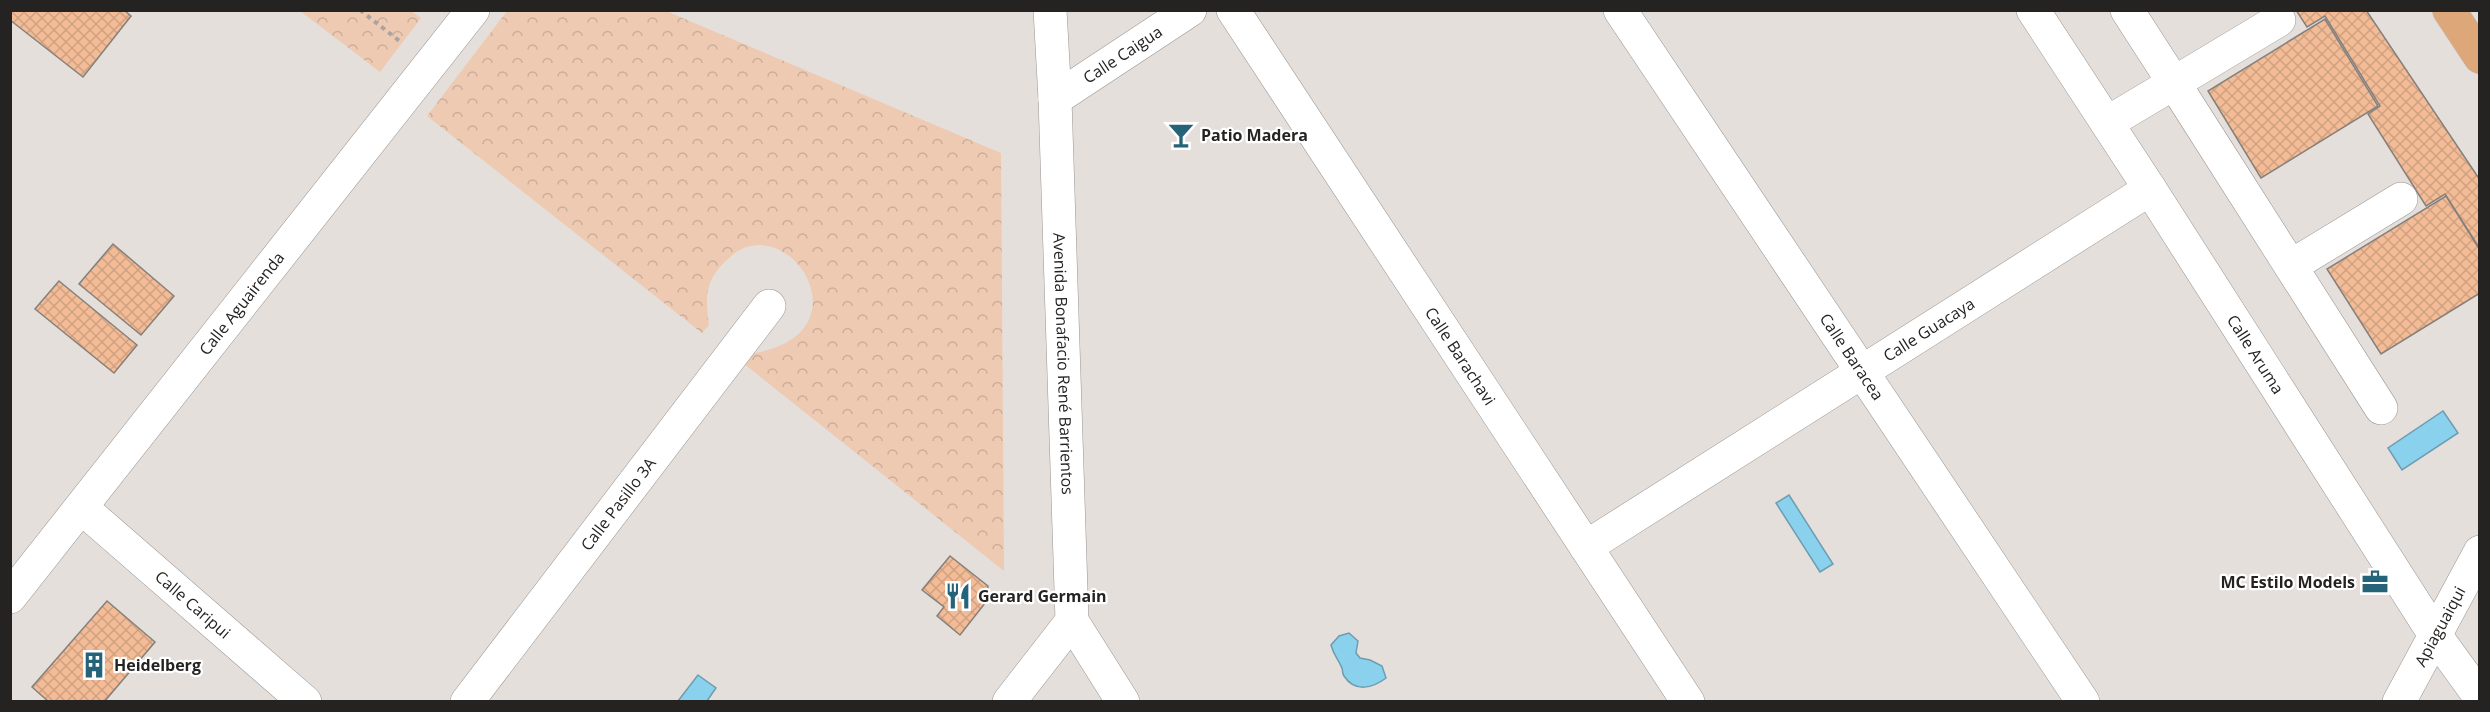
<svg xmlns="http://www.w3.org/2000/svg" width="2490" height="712" font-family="'Open Sans',sans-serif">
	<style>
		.park { fill: url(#park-crowns) }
		.water { fill: #8ad1ed; stroke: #6c9db0; stroke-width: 1.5 }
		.building { fill: url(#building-cross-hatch); stroke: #85807c; stroke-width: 1.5 }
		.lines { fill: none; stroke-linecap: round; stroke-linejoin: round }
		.minor-casing { stroke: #9a9491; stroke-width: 34 }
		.major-casing { stroke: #bebdbc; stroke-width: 34 }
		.path { stroke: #aaa5a2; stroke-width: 4; stroke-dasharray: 4.5 4.5; stroke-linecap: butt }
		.minor { stroke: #fff; stroke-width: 33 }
		.major { stroke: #dda779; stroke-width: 33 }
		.labels { text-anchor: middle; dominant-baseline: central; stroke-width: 4.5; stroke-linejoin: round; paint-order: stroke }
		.street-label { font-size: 16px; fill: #252321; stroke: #fff }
		.poi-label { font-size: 16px; font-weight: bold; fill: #252321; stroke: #fff; text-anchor: start }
	</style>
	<defs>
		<pattern id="park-crowns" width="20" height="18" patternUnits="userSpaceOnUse" patternTransform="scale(1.5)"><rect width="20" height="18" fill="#eecab2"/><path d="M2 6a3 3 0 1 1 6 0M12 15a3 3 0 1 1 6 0" fill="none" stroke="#ccad99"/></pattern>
		<pattern id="building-cross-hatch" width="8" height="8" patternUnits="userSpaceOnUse" patternTransform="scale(1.5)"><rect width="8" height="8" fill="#f3bc96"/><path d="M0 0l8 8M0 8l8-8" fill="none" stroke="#d0a181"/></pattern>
	</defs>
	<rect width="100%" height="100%" fill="#e5dfdb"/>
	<!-- park -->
	<g class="park">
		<polygon points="300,11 411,11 421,18 380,72"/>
		<path d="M 507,11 L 666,11 L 1001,153 L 1004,571 L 743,363 L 748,354 C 875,337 786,202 728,259 C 705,280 705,295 709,325 L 702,333 L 427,116 Z"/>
	</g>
	<!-- water -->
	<g class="water">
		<polygon points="2443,411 2458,433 2402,470 2388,448"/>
		<polygon points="1789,495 1833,564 1820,572 1776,503"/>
		<path d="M 1349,633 L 1358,641 L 1356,653 L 1360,658 L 1370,660 L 1382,666 L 1386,678 C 1373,688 1355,693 1344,676 C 1341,671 1344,671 1341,666 C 1337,657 1334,656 1331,645 L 1339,636 Z"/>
		<polygon points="698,675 716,688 707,701 678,701"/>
	</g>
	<!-- building -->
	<g class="building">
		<polygon points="10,10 124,10 131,16 83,77 10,20"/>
		<polygon points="2296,10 2366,10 2480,180 2480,249 2445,194 2426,206 2368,114 2380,106 2325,16 2307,27"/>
		<polygon points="2325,19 2378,106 2261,178 2208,91"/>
		<polygon points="2446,196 2480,250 2480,293 2381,354 2327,269"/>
		<polygon points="113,244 174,296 141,335 79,284"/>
		<polygon points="59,281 137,345 114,373 35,309"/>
		<polygon points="950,556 988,586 986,602 960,635 937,616 944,607 922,590"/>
		<polygon points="107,601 155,642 104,702 49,702 32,687"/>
	</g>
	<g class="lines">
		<!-- minor casing -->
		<g class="minor-casing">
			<g id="minor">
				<path id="s1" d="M 1050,10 L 1055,99 L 1072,621 L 1123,702"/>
				<path id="s2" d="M 1233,10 L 1688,702"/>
				<path id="s3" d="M 1620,10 L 2083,702"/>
				<path id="s4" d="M 2033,10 L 2150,189 L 2435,635 L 2480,697"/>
				<polyline points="2127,10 2174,83 2279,20"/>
				<path id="s5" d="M 1055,99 L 1190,10"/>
				<polyline points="2107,123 2174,83 2381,408"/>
				<polyline points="2291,266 2401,199"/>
				<path id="s6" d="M 82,508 L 305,702"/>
				<path id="s7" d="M 1586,547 L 2150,189"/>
				<path id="s8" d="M 10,597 L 473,10"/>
				<path id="s9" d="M 467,702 L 769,306"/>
				<polyline points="1009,702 1072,621"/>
				<path id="s10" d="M 2399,702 L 2480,552"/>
			</g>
		</g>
		<!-- major casing -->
		<g class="major-casing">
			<polyline id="major" points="2449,10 2480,57"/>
		</g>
		<!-- path -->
		<polyline class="path" points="360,10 402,43"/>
		<!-- minor -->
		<use href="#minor" class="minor"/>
		<!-- major -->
		<use href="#major" class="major"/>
	</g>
	<!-- icons -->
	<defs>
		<g id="bar-bare" transform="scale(2.07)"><path d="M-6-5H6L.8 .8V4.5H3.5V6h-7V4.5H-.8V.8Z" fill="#256379" stroke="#fff" stroke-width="2.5" paint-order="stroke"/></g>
		<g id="office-bare" transform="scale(2.07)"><path d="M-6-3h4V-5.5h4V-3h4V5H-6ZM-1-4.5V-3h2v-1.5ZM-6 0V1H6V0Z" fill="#256379" stroke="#fff" stroke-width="2.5" paint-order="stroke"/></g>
		<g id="restaurant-bare" transform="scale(2.07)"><path d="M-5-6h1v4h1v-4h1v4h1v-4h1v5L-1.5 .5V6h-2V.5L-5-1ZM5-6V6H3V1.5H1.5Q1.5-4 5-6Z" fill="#256379" stroke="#fff" stroke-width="2.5" paint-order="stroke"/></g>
		<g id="building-bare" transform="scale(2.07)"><path d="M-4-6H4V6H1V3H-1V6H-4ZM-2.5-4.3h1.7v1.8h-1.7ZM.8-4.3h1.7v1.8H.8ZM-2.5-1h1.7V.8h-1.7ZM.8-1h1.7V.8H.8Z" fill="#256379" stroke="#fff" stroke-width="2.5" paint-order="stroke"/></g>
	</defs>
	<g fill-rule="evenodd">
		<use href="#bar-bare" x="1181" y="135"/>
		<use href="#office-bare" x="2375" y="582"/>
		<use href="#restaurant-bare" x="958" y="596"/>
		<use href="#building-bare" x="94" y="665"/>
	</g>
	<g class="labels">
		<!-- street labels -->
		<g class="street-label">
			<text stroke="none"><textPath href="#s5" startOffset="81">Calle Caigua</textPath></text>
			<text stroke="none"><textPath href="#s8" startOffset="374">Calle Aguairenda</textPath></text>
			<text stroke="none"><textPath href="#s7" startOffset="406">Calle Guacaya</textPath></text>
			<text stroke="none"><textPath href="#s4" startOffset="410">Calle Aruma</textPath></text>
			<text stroke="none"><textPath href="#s2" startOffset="414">Calle Barachavi</textPath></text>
			<text stroke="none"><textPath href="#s3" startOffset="417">Calle Baracea</textPath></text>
			<text stroke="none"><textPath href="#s1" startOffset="354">Avenida Bonafacio René Barrientos</textPath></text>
			<text stroke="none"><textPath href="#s9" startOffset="249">Calle Pasillo 3A</textPath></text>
			<text stroke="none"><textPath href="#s6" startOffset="147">Calle Caripui</textPath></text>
			<text stroke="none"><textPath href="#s10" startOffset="86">Apiaguaiqui</textPath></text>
		</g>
		<!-- poi labels -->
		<g class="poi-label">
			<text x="1201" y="135">Patio Madera</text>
			<text x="2355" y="582" text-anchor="end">MC Estilo Models</text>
			<text x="978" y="596">Gerard Germain</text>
			<text x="114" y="665">Heidelberg</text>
		</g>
	</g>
	<!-- border -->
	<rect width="2490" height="712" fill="none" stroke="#252321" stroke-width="24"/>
</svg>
